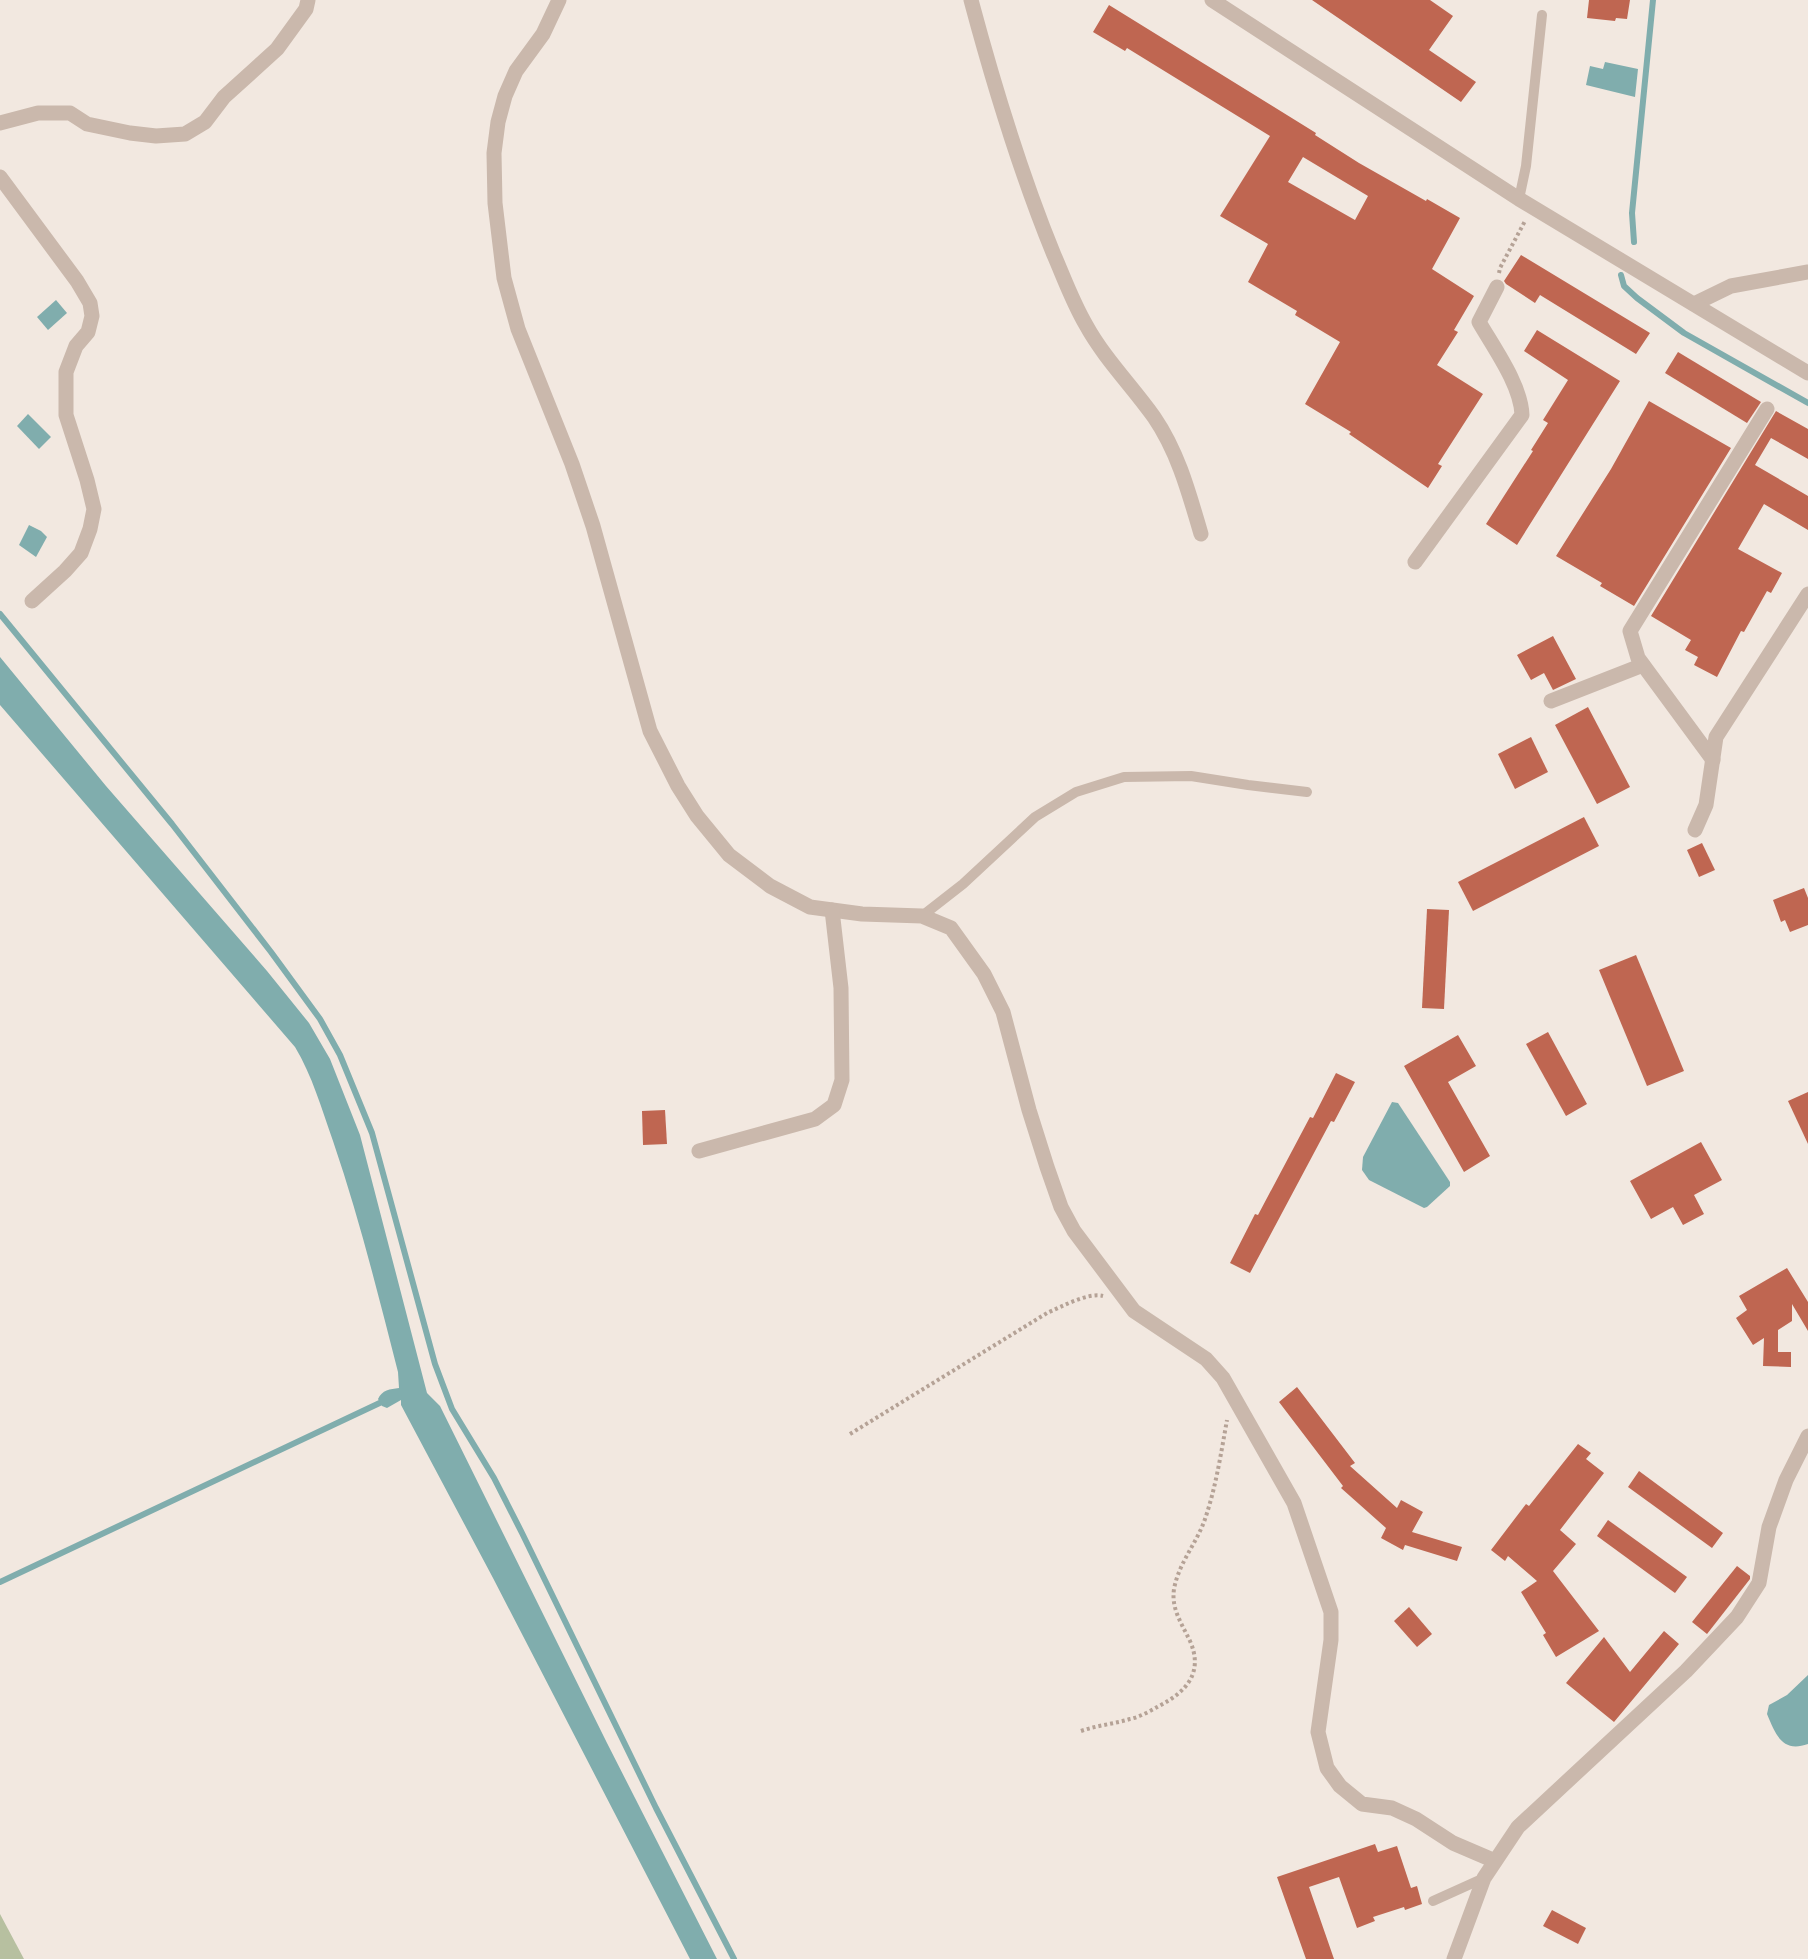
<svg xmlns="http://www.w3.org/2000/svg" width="1808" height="1959" font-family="'Roboto Condensed',sans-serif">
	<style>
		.green { fill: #b7c0a0 }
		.water { fill: #80adad }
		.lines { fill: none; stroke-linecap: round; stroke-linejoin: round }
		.stream { stroke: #80adad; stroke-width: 6 }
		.building { fill: #bf6651; fill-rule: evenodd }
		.path { stroke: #b5a296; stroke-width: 4; stroke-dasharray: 3 3; stroke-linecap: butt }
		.service { stroke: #cab8ac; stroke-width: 10 }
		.minor { stroke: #cab8ac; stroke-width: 15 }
		.tertiary { stroke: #cab8ac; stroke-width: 15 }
	</style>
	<rect width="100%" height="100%" fill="#f2e8e0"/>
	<!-- green -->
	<polygon class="green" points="0,1914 24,1959 0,1959"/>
	<!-- water -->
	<g class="water">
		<polygon points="1605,62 1638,69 1635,97 1586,85 1590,66 1603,69"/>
		<polygon points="56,300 67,313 48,330 37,317"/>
		<polygon points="28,414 51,437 39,449 17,426"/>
		<polygon points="29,525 41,531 47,537 36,557 19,545"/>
		<path d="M 0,657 L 106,786 L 267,971 L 309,1023 L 330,1059 L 360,1135 L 427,1393 L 440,1406 L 607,1743 L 717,1959 L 690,1959 L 493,1578 L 401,1405 L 401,1400 L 387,1408 L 382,1406 L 378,1399 C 382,1390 390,1389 399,1388 L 398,1372 C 378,1294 359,1217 333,1141 C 322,1110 312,1075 295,1047 L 0,705 Z"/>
		<polygon points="1392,1102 1398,1103 1450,1182 1450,1186 1427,1207 1424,1208 1369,1180 1362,1170 1363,1157"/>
		<path d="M 1808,1675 L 1808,1744 C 1782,1753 1776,1735 1767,1714 L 1769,1705 L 1787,1695 Z"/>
	</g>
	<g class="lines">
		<!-- stream -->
		<g class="stream">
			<polyline points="1634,242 1632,213 1653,0"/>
			<polyline points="1621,275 1624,286 1637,298 1684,333 1808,403"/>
			<polyline points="0,614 172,824 271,952 320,1019 340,1055 372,1133 435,1364 452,1409 494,1478 522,1533 656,1808 734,1959"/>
			<polyline points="0,1582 386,1400"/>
		</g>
	</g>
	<!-- building -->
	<g class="building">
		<polygon points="1312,0 1430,0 1453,16 1429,50 1476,82 1461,102"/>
		<polygon points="1589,0 1630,0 1627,19 1616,18 1615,21 1587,18"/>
		<path d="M 1109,5 L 1316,133 L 1315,135 L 1359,163 L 1426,201 L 1427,199 L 1460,218 L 1432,269 L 1474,296 L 1454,330 L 1458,332 L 1437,365 L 1483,394 L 1438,464 L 1442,466 L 1428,488 L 1349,434 L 1351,432 L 1305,404 L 1340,342 L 1295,315 L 1297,311 L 1248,282 L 1268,244 L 1220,216 L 1270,136 L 1127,48 L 1125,51 L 1093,32 ZM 1303,157 L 1368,196 L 1355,220 L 1288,182 Z"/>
		<polygon points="1521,255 1650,333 1636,354 1540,295 1535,303 1506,284 1504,281"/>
		<polygon points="1537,330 1620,381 1517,545 1486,524 1533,451 1531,450 1548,423 1543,420 1568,380 1524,351"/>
		<polygon points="1678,352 1761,402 1747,423 1665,373"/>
		<polygon points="1649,401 1731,448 1634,606 1600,586 1602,583 1556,556 1611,469"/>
		<polygon points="1776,411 1808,429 1808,459 1771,438 1755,465 1808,496 1808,530 1764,504 1738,549 1782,573 1771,593 1767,591 1744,632 1741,631 1717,677 1694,665 1698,657 1685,650 1691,640 1651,616"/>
		<polygon points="1553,636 1576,679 1553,690 1544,673 1531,680 1517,655"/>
		<polygon points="1588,707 1630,787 1597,804 1555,725"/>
		<polygon points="1531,737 1548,772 1515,789 1498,754"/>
		<polygon points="1584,817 1599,846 1473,911 1458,882"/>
		<polygon points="1702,843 1715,870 1699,877 1687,850"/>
		<polygon points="1804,888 1808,898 1808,925 1790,932 1785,920 1781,922 1773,900"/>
		<polygon points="1427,909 1449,910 1444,1009 1422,1008"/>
		<polygon points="1636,955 1684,1071 1647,1086 1599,970"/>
		<polygon points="1548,1032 1587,1104 1566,1116 1526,1044"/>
		<polygon points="1458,1035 1476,1066 1448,1082 1490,1156 1464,1172 1404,1066"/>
		<polygon points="1336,1073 1355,1082 1334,1122 1331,1121 1250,1273 1230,1263 1255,1214 1258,1215 1310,1117 1313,1118"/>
		<polygon points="1808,1092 1808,1144 1788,1101"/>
		<polygon points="665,1110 667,1144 643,1145 642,1111"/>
		<polygon points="1701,1142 1722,1180 1694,1195 1704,1214 1683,1225 1673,1207 1651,1219 1630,1181"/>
		<polygon points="1787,1268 1808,1302 1808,1331 1792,1304 1792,1321 1778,1330 1778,1352 1791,1352 1791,1367 1763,1366 1764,1338 1753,1345 1736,1318 1747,1310 1739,1296"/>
		<polygon points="1297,1387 1355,1463 1350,1466 1397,1508 1401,1500 1423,1512 1412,1532 1462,1547 1457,1561 1405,1545 1403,1550 1381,1538 1386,1528 1341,1488 1343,1486 1279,1402"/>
		<polygon points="1578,1444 1591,1453 1586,1459 1604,1473 1560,1530 1576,1544 1553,1571 1599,1631 1556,1657 1543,1635 1546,1633 1521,1592 1537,1581 1508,1556 1505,1561 1491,1550 1526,1504 1529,1506"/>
		<polygon points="1639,1471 1723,1533 1712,1548 1628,1487"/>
		<polygon points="1608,1520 1687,1577 1675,1593 1597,1536"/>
		<polygon points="1737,1566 1750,1576 1750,1579 1707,1634 1692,1622"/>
		<polygon points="1409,1607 1432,1634 1417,1647 1394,1621"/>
		<polygon points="1664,1631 1679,1644 1614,1722 1566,1683 1604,1637 1630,1672"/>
		<polygon points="1375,1844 1378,1852 1397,1846 1411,1888 1417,1886 1422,1904 1405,1910 1404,1907 1373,1917 1375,1921 1357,1928 1339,1877 1309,1887 1334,1959 1306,1959 1277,1877"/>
		<polygon points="1552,1910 1586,1928 1578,1944 1543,1926"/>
	</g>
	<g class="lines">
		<!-- path -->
		<g class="path">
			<polyline points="1499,273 1500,268 1525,221"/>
			<path d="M 850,1434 L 1047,1313 C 1061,1307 1088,1292 1103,1296"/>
			<path d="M 1081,1731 C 1098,1725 1114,1724 1130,1719 C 1140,1717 1150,1711 1159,1706 C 1186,1692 1204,1673 1190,1641 C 1182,1624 1171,1609 1174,1589 C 1179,1562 1197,1543 1205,1519 C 1216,1487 1221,1453 1227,1420"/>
		</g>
		<!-- service -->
		<g class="service">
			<polyline points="1519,199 1526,166 1542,15"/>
			<polyline points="922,916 963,884 1035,817 1076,792 1124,777 1191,776 1248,785 1307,792"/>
			<polyline points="1433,1901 1484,1878"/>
		</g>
		<!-- minor -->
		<g class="minor">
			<polyline points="559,0 543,34 516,71 505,96 498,122 494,153 495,203 504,278 518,329 572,464 593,526 650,731 678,786 697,816 729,855 770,886 810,907 862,914 922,916 951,928 984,974 1003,1012 1029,1110 1047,1167 1061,1207 1074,1231 1134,1311 1206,1359 1223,1378 1294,1503 1331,1612 1331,1640 1318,1732 1327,1768 1340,1786 1362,1804 1392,1808 1416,1819 1453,1843 1495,1861"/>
			<path d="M 971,0 C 994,86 1020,172 1054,255 C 1064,278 1073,303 1086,325 C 1104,358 1132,386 1154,417 C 1178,452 1189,493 1201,534"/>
			<polyline points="0,123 38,113 70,113 87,124 130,133 156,136 185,134 205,122 224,97 277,49 306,9 308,0"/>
			<polyline points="0,177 77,281 90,303 92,316 88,332 76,346 66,372 66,415 87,480 94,509 90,529 81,553 65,571 32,601"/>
			<polyline points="1694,304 1731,286 1808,272"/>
			<path d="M 1415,562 L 1522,415 C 1521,385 1494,348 1479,322 L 1497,287"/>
			<polyline points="1551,701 1643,665"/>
			<polyline points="1713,760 1638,658 1630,631 1767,409"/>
			<polyline points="1695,830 1706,805 1716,737 1808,594"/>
			<polyline points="699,1151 815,1119 834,1105 842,1080 841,988 832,910"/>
			<polyline points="1454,1959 1484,1878 1518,1827 1686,1671 1737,1617 1759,1583 1769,1527 1786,1480 1808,1436"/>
		</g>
		<!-- tertiary -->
		<polyline class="tertiary" points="1212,0 1519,199 1808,373"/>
	</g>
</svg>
